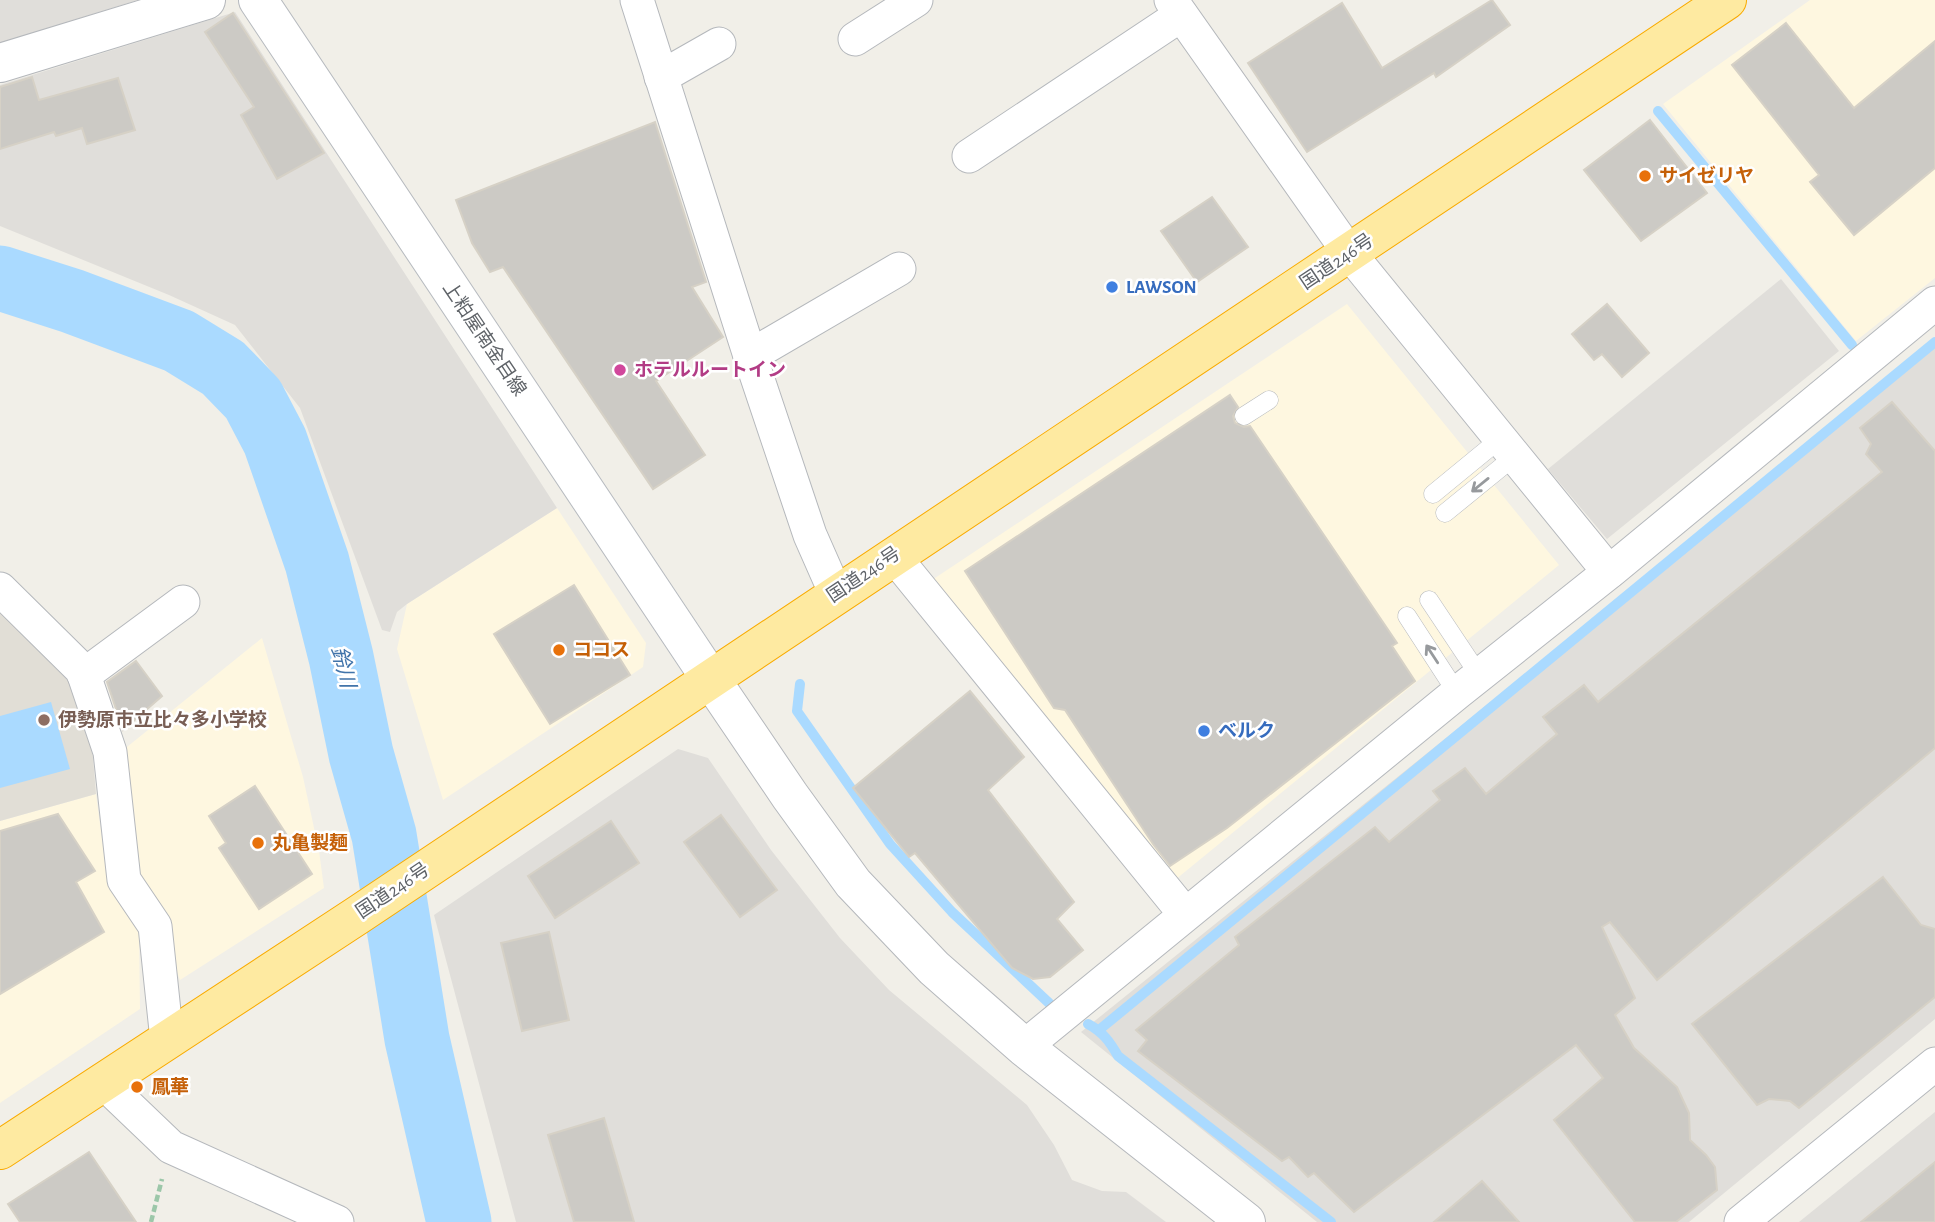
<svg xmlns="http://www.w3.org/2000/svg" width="1935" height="1222" font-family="'Alegreya Sans','Noto Sans JP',sans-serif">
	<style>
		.commercial { fill: #fef7e0 }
		.industrial { fill: #e0deda }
		.education { fill: #e1ded6 }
		.water { fill: #aadaff }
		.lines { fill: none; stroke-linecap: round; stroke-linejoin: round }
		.stream { stroke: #aadaff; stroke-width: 10 }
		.river { stroke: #aadaff; stroke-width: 65 }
		.building { fill: #cccac5; stroke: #d6d1c6; stroke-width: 2 }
		.service-casing { stroke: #b5b8bc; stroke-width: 19 }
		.minor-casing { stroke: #b5b8bc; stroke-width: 35 }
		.tertiary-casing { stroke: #b5b8bc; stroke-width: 40 }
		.secondary-casing { stroke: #b6babf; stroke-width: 40 }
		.trunk-casing { stroke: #f9ab00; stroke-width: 40 }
		.path { stroke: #9cc7a9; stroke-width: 4.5; stroke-dasharray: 7 3.5; stroke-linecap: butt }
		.service { stroke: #fff; stroke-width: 18 }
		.minor { stroke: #fff; stroke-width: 33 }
		.tertiary { stroke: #fff; stroke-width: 38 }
		.secondary { stroke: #fff; stroke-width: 38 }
		.trunk { stroke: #feeaa1; stroke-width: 38 }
		.oneway { stroke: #979a9d }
		.food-dot { fill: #e8710a; stroke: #fff; stroke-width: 2.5 }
		.shop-dot { fill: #3f7fe0; stroke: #fff; stroke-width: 2.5 }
		.hotel-dot { fill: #d1479c; stroke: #fff; stroke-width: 2.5 }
		.education-dot { fill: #8d6e63; stroke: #fff; stroke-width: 2.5 }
		.labels { text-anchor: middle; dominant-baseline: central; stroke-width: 5; stroke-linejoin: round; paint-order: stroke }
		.food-label { font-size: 19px; font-weight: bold; fill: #c56008; stroke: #fff; text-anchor: start }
		.street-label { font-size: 19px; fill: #5f6368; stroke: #fff }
		.shop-label { font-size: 19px; font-weight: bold; fill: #366cbe; stroke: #fff; text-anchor: start }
		.hotel-label { font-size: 19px; font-weight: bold; fill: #b23c85; stroke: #fff; text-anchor: start }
		.education-label { font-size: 19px; font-weight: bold; fill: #785e54; stroke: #fff; text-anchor: start }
		.water-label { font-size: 21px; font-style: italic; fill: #4174aa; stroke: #fff }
	</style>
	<rect width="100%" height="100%" fill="#f1efe8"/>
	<!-- commercial -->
	<g class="commercial">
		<polygon points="1810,0 1935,0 1935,278 1856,341 1663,104"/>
		<polygon points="1347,304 1559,565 1175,880 929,582"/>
		<polygon points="557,508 646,643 643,667 443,800 397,649 407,604"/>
		<polygon points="262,638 303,777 319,851 324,888 180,980 173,962 166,918 140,873 122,751"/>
		<polygon points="96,794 108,885 139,933 140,1009 0,1103 0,821"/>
	</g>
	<!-- industrial -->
	<g class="industrial">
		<polygon points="0,0 138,0 0,43"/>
		<polygon points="235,12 557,508 407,604 397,612 390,632 382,630 300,408 235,325 169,295 0,226 0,85"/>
		<polygon points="1781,279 1839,351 1607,539 1548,469"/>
		<polygon points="1935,344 1935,1019 1689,1222 1317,1222 1081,1032"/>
		<polygon points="678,749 708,758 771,850 840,938 889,990 1027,1105 1054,1145 1072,1180 1102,1191 1126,1192 1166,1222 516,1222 434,915"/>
		<polygon points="1935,1112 1935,1222 1799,1222"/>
	</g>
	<!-- education -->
	<polygon class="education" points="0,606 83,695 92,746 96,794 0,821"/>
	<!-- water -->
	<polygon class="water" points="51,702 70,769 0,788 0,716"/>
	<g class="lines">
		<!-- stream -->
		<g class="stream">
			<polyline points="1658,111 1852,345"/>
			<polyline points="800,684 797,711 890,844 952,912 1049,1003"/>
			<path d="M 1088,1024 C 1103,1032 1110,1042 1118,1056 L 1331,1222"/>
			<polyline points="1099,1030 1935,342"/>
		</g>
		<!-- river -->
		<polyline class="river" points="0,278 72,301 179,341 223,368 253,399 275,441 317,562 341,657 361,754 384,835 417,1039 459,1222"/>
	</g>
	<!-- building -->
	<g class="building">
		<polygon points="1492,0 1510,25 1436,77 1434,73 1307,152 1248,63 1342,3 1382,68"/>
		<polygon points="233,13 324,153 277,179 241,115 254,107 205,32"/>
		<polygon points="1786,23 1854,108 1935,41 1935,168 1854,235 1810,182 1819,175 1732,65"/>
		<polygon points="32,77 39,100 118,78 135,130 87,144 82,128 56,136 54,132 0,149 0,87"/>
		<polygon points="1650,120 1707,193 1641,241 1584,170"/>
		<polygon points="655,122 706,282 692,287 723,337 656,381 705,455 653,489 503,267 490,272 472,243 456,200"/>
		<polygon points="1212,197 1248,247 1197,282 1161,231"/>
		<polygon points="1607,304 1649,353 1622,377 1602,354 1594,360 1572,334"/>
		<polygon points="1230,395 1238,407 1233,416 1235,423 1244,427 1250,426 1397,643 1392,646 1415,681 1227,828 1170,866 1153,844 1065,710 1054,708 965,571"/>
		<polygon points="1892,402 1935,451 1935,748 1657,980 1610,922 1602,927 1635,998 1615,1015 1634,1048 1677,1087 1689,1113 1690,1140 1706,1155 1715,1167 1717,1190 1676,1222 1635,1222 1554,1120 1603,1078 1576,1045 1354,1212 1314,1173 1308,1177 1289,1157 1282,1161 1138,1051 1147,1040 1136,1030 1239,945 1235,937 1375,827 1389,842 1440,800 1433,791 1465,768 1486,794 1557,734 1543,717 1584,685 1598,702 1882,472 1866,454 1871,444 1860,428"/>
		<polygon points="574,585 630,675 550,724 494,634"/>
		<polygon points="136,661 162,696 123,730 107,682"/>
		<polygon points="970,691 1024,757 988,790 1074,902 1057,919 1083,950 1050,977 1033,979 1012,968 915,853 909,857 853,788"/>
		<polygon points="255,786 312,874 259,909 219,848 226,843 209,816"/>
		<polygon points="58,814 95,871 76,882 104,932 0,994 0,831"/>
		<polygon points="721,815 777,890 740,917 684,842"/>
		<polygon points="611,821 639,863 555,918 528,876"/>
		<polygon points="1883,877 1921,925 1935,929 1935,997 1799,1108 1790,1101 1769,1099 1757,1105 1692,1024"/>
		<polygon points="549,932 569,1020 522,1031 501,943"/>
		<polygon points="604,1118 634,1222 574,1222 548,1135"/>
		<polygon points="89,1152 136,1222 20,1222 8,1204"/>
		<polygon points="1935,1162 1935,1222 1861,1222"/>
		<polygon points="1482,1181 1519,1222 1434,1222"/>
	</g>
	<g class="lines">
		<!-- service casing -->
		<g class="service-casing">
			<g id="service">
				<polyline points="1244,416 1269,400"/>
				<polyline points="1433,494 1500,439"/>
				<polyline points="1445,513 1515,456"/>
				<polyline points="1429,600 1479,675"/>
				<polyline points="1407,616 1457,693"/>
			</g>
		</g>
		<!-- minor casing -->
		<g class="minor-casing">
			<g id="minor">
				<polyline points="637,0 750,356 810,535 836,594"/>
				<polyline points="1171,0 1350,254 1609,572"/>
				<polyline points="855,39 916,0"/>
				<polyline points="661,77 719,44"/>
				<polyline points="969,156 1181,15"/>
				<polyline points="750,356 899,269"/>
				<polyline points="893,555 1185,914"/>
				<polyline points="0,589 81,669 84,675 110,752 124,880 155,926 167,1040"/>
				<polyline points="84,675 183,602"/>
				<polyline points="1024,1047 1457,693 1613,569 1935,303"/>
				<polyline points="103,1082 171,1147 337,1222"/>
				<polyline points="1741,1222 1935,1064"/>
			</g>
		</g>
		<!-- tertiary casing -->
		<g class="tertiary-casing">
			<g id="tertiary">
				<polyline points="0,63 206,0"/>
				<polyline points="710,678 790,796 853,883 934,968 1024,1047 1246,1222"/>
			</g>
		</g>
		<!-- secondary casing -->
		<g class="secondary-casing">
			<polyline id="secondary" points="258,0 710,678"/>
		</g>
		<!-- trunk casing -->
		<g class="trunk-casing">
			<polyline id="trunk" points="0,1150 358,915 1727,0"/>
		</g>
		<!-- path -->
		<polyline class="path" points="151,1222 162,1179"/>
		<!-- service -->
		<use href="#service" class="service"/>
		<!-- minor -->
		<use href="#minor" class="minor"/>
		<!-- tertiary -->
		<use href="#tertiary" class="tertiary"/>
		<!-- secondary -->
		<use href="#secondary" class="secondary"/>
		<!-- trunk -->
		<use href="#trunk" class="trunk"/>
	</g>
	<!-- one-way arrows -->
	<defs><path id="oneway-shaft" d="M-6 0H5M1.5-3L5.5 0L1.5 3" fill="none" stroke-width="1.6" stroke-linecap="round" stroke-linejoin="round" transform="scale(1.75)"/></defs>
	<g class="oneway">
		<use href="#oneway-shaft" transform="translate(1480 485) rotate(141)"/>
		<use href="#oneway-shaft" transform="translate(1432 654) rotate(-123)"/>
	</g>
	<!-- markers -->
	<g class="food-dot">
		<circle cx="1645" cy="176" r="7"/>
		<circle cx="559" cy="650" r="7"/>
		<circle cx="258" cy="843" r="7"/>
		<circle cx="137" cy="1087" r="7"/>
	</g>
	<g class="shop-dot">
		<circle cx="1112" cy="287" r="7"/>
		<circle cx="1204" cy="731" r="7"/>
	</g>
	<circle class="hotel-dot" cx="620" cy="370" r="7"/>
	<circle class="education-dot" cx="44" cy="720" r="7"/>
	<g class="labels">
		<!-- food labels -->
		<g class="food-label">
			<text x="1659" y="176">サイゼリヤ</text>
			<text x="573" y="650">ココス</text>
			<text x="272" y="843">丸亀製麺</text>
			<text x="151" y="1087">鳳華</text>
		</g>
		<!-- street labels -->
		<g class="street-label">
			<text transform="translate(1337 262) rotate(-34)">国道246号</text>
			<text transform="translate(484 339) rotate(56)">上粕屋南金目線</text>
			<text transform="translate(864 575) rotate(-34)">国道246号</text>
			<text transform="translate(393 891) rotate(-34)">国道246号</text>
		</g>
		<!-- shop labels -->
		<g class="shop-label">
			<text x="1126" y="287">LAWSON</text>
			<text x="1218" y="731">ベルク</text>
		</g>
		<!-- hotel labels -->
		<g class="hotel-label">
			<text x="634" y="370">ホテルルートイン</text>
		</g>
		<!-- education labels -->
		<g class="education-label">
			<text x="58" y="720">伊勢原市立比々多小学校</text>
		</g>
		<!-- water labels -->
		<g class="water-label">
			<text transform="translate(343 667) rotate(76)">鈴川</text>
		</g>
	</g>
</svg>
